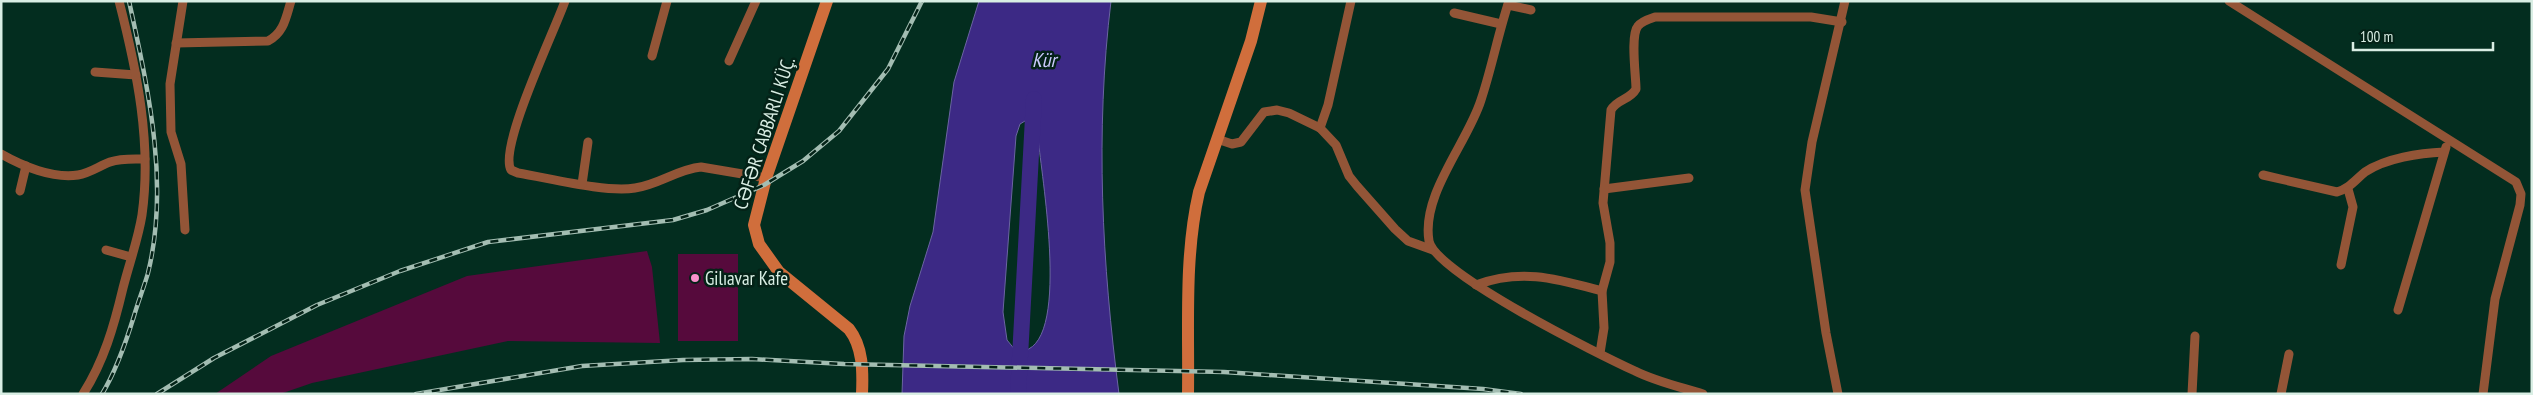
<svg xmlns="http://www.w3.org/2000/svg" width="2533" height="395" font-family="'PT Sans Narrow',sans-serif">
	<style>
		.green { fill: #560a3c }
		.water { fill: #3c2985; stroke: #6b64a2; fill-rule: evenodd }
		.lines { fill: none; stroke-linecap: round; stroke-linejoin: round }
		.river { stroke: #3c2985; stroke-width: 16 }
		.street { stroke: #935537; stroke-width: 9 }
		.secondary { stroke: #d06e3c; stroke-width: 12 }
		.rail-casing { stroke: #a3bdb2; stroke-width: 4.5 }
		.rail { stroke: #042217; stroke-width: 2.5; stroke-dasharray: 8; stroke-linecap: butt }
		.poi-dot { fill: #f890cb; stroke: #042217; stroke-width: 2 }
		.labels { text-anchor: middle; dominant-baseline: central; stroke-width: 5; stroke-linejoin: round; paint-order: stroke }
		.street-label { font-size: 19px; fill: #d9eee4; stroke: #042217 }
		.poi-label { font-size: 19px; fill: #d9eee4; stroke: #042217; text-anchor: start }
		.water-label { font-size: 20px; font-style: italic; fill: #cbcafd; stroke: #042217 }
	</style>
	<rect width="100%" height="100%" fill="#032d1f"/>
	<!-- green -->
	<g class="green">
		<polygon points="647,251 652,267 660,343 508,341 312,383 280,394 215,394 271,356 467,276"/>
		<rect x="678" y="254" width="60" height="87"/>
	</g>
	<!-- water -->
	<path class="water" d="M 979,1 L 1111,1 C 1095,133 1102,263 1119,394 L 902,394 L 904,336 L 910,306 L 933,232 L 954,82 ZM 1030,118 L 1036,126 L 1038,136 C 1040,170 1075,358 1016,351 L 1007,340 L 1003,312 L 1016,136 L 1020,124 Z"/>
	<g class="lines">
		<!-- river -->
		<polyline class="river" points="1018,394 1034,99"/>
		<!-- street -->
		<g class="street">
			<polyline points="183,1 170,84 171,132 181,164 185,230"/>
			<path d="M 565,1 C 555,30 498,148 511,170 L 518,173 C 549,178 606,193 635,188 C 658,185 678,169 701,167 L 766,178"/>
			<path d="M 1509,1 C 1498,34 1492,67 1481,100 C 1468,142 1421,194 1429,241 C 1435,273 1600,355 1635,371 C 1657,382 1681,387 1703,394"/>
			<polyline points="2229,1 2516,182 2521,194 2520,205 2495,299 2483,394"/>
			<polyline points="1508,5 1531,10"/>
			<polyline points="1454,13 1501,24"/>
			<path d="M 176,43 L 268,41 C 284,33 286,17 291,1"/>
			<polyline points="652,56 667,1"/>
			<polyline points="729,61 756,1"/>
			<polyline points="95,72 136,75"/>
			<polyline points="1320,128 1328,105 1351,1"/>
			<polyline points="1217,139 1232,144 1241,142 1264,112 1277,110 1289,113 1320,128 1336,145 1349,176 1357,186 1395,229 1408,241 1433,250"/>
			<path d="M 1,154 C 22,166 53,179 78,175 C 90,173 99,166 110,162 C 121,158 133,159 145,159"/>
			<path d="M 2263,175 L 2337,192 C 2350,188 2355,180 2365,172 C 2386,158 2420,153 2444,152"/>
			<polyline points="582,184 588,142"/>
			<polyline points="1604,189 1689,178"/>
			<polyline points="20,191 26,166"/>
			<polyline points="106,250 131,257"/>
			<polyline points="2341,265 2353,207 2348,189"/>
			<path d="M 1476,285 C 1522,268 1557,279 1602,291"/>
			<polyline points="2398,310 2446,147"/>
			<path d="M 1600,353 L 1604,328 L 1602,291 L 1610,262 L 1610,243 L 1603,203 L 1611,110 C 1617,99 1630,100 1636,89 C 1636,76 1630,35 1638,26 C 1642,21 1649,19 1655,17 L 1811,17 L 1842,22"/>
			<path d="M 83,394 C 104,361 114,326 123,288 C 129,264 138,240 142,215 C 152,143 137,71 119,1"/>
			<polyline points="1838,394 1826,333 1805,190 1812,142 1845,1"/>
			<polyline points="2192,394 2195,336"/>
			<polyline points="2281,394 2289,354"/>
		</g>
		<!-- secondary -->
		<g class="secondary">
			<path d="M 827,1 L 766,178 L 754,225 L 759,244 L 779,272 L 849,329 C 863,347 863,371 862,394"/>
			<path d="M 1188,394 C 1189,327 1184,257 1199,192 L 1251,41 L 1261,1"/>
		</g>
		<!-- rail casing -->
		<g class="rail-casing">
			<g id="rail">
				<path d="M 102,394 C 116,371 126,342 134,316 C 138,302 144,287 148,273 C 170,183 148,89 129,1"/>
				<polyline points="157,394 214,358 317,305 400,271 488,242 673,220 707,210 764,185 803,161 839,131 888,69 922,1"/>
				<polyline points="416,394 582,366 683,360 752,359 844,364 1224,372 1483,389 1521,394"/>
			</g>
		</g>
		<!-- rail -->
		<use href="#rail" class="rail"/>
	</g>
	<!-- markers -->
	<circle class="poi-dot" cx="695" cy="278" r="5"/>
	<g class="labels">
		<!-- street labels -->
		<g class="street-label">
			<text transform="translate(764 133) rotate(-72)">CƏFƏR CABBARLI KÜÇ.</text>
		</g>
		<!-- poi labels -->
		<g class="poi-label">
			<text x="705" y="278">Gilıavar Kafe</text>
		</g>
		<!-- water labels -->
		<g class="water-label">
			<text x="1044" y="60">Kür</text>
		</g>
	</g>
	<!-- border -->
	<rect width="2533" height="395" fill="none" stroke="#d9eee4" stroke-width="5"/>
	<!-- scale -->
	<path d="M2353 42v8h140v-8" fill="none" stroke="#d9eee4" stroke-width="2.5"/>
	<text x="2360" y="42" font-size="15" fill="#d9eee4" stroke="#042217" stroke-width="4" paint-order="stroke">100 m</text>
</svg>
